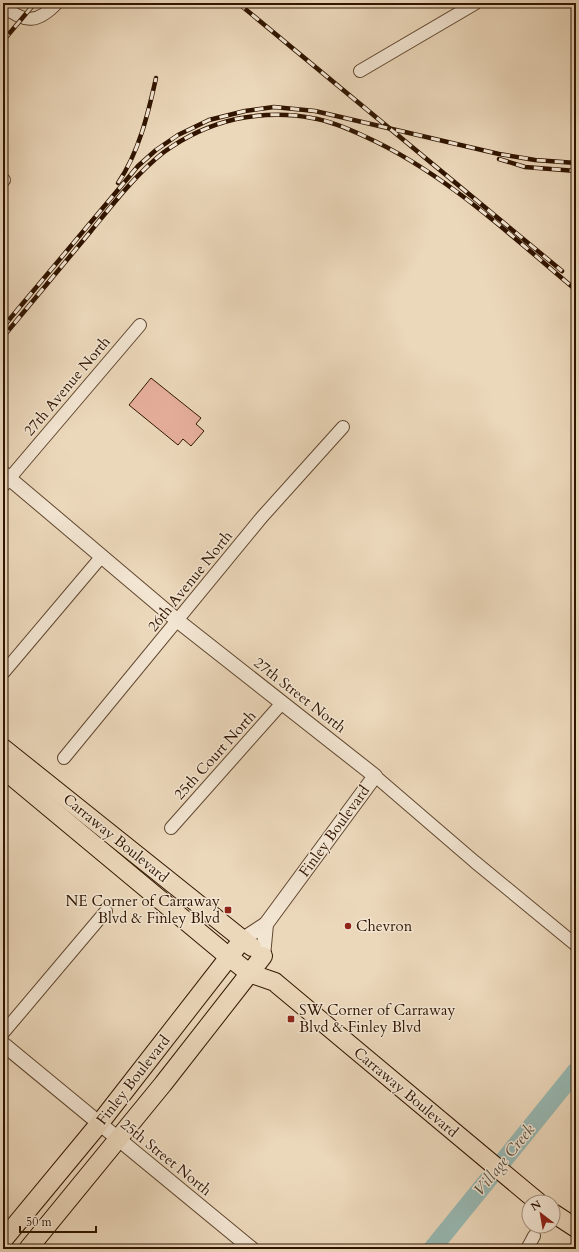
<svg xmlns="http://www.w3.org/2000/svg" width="579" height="1252" font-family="Cardo,serif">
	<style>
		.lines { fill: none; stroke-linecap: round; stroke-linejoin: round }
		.river { stroke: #98b9b3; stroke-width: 18 }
		.building { fill: #e6af9d; stroke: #311500 }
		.minor-casing { stroke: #60462e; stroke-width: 14 }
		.tertiary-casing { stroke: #60462e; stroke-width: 16 }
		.primary-casing { stroke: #311500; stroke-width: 20 }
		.minor { stroke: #f2e5d2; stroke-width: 12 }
		.tertiary { stroke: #f2e5d2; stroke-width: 14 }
		.primary { stroke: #ebd7ba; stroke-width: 18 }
		.rail-casing { stroke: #311500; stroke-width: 4.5 }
		.rail { stroke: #f2e5d2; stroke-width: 3; stroke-dasharray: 9; stroke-linecap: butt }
		.poi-dot { fill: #8f2418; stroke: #f2e5d2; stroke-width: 1.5 }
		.labels { text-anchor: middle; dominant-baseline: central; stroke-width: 3; stroke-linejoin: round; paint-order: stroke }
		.street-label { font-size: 15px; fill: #311500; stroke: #f2e5d2 }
		.poi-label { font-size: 15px; fill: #311500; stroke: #f2e5d2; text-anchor: start }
		.water-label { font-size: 16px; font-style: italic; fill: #554e3f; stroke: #f2e5d2 }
	</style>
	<rect width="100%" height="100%" fill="#ebd7ba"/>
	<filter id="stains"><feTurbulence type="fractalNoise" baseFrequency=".005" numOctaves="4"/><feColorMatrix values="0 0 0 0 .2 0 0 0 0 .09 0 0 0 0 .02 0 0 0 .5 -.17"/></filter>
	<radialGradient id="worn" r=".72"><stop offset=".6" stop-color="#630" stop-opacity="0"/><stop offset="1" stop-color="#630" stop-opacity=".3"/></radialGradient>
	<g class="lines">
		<!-- river -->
		<polyline class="river" points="432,1249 576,1071"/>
	</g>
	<!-- building -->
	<polygon class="building" points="151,378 201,418 196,424 204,431 191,446 183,439 178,445 129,405"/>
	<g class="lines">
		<!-- minor casing -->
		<g class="minor-casing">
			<g id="minor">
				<path d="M 3,6 C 25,24 38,23 57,3"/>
				<polyline points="360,71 476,3"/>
				<polyline points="3,181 4,180"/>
				<polyline points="3,486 140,325"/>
				<polyline points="4,672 102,556"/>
				<polyline points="64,758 262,517 343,427"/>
				<polyline points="375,776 475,862 576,945"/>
				<polyline points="171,828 282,703"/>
				<polyline points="3,1033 106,911"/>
				<polyline points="527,1249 534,1236"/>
			</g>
		</g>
		<!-- tertiary casing -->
		<g class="tertiary-casing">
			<g id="tertiary">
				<polyline points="3,473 178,621 375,776 266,924 243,939"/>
				<polyline points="263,956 266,924"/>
				<polyline points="3,1044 252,1249"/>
			</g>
		</g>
		<!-- primary casing -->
		<g class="primary-casing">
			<g id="primary">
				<polyline points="3,748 252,947"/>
				<polyline points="3,769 229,957 249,973 275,982 277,984 538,1202"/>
				<polyline points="553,1213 576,1228"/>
				<polyline points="3,1240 99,1124 243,939"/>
				<polyline points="28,1249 163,1084 263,956"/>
			</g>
		</g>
		<!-- minor -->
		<use href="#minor" class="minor"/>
		<!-- tertiary -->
		<use href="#tertiary" class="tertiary"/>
		<!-- primary -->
		<use href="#primary" class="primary"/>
		<!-- rail casing -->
		<g class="rail-casing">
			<g id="rail">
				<polyline points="238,3 562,271"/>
				<polyline points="3,41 35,3"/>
				<polyline points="499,159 525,167 576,171"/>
				<path d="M 118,183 C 139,152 148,114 156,78"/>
				<polyline points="3,327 138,166 156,150 178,135 209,120 245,111 274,107 315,111 499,154 535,160 576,163"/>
				<path d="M 3,337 C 32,302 61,267 91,231 C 113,204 136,174 164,152 C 186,136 210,125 236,119 C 261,114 287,113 312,118 C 331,121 349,129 366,137 C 445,173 510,235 576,290"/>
			</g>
		</g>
		<!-- rail -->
		<use href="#rail" class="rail"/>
	</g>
	<!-- markers -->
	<g class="poi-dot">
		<rect x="224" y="906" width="8" height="8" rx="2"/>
		<circle cx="348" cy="926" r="4"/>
		<rect x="287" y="1015" width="8" height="8" rx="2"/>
	</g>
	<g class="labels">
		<!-- street labels -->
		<g class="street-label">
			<text transform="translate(67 386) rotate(-50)">27th Avenue North</text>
			<text transform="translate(190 581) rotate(-51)">26th Avenue North</text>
			<text transform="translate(300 695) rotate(38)">27th Street North</text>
			<text transform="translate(215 755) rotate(-48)">25th Court North</text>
			<text transform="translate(334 831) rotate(-54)">Finley Boulevard</text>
			<text transform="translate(116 838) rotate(39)">Carraway Boulevard</text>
			<text transform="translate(133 1080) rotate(-52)">Finley Boulevard</text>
			<text transform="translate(406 1092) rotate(40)">Carraway Boulevard</text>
			<text transform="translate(166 1157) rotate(39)">25th Street North</text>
		</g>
		<!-- poi labels -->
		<g class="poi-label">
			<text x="220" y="901" text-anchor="end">NE Corner of Carraway<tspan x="220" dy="17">Blvd &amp; Finley Blvd</tspan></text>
			<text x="356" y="926">Chevron</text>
			<text x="299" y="1010">SW Corner of Carraway<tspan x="299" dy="17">Blvd &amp; Finley Blvd</tspan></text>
		</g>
		<!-- water labels -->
		<g class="water-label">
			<text transform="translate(504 1160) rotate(-51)">Village Creek</text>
		</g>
	</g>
	<!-- margin -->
	<rect width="579" height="1252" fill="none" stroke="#ebd7ba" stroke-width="16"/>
	<rect x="4" y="4" width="571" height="1244" fill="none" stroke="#311500" stroke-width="2"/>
	<rect x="8" y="8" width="563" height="1236" fill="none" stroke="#311500"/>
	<!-- north arrow -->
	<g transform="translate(541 1214) rotate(329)"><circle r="19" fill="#f2e5d2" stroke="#a5927e"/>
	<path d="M0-3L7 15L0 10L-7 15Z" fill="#8f2418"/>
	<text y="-6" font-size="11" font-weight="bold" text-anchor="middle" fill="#311500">N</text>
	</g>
	<!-- scale -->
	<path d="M20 1226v6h76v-6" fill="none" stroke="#311500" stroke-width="2"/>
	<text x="26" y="1226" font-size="12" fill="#311500" stroke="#f2e5d2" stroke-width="3" paint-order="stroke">50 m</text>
	<rect width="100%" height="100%" filter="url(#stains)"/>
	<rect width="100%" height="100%" fill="url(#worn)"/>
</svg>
